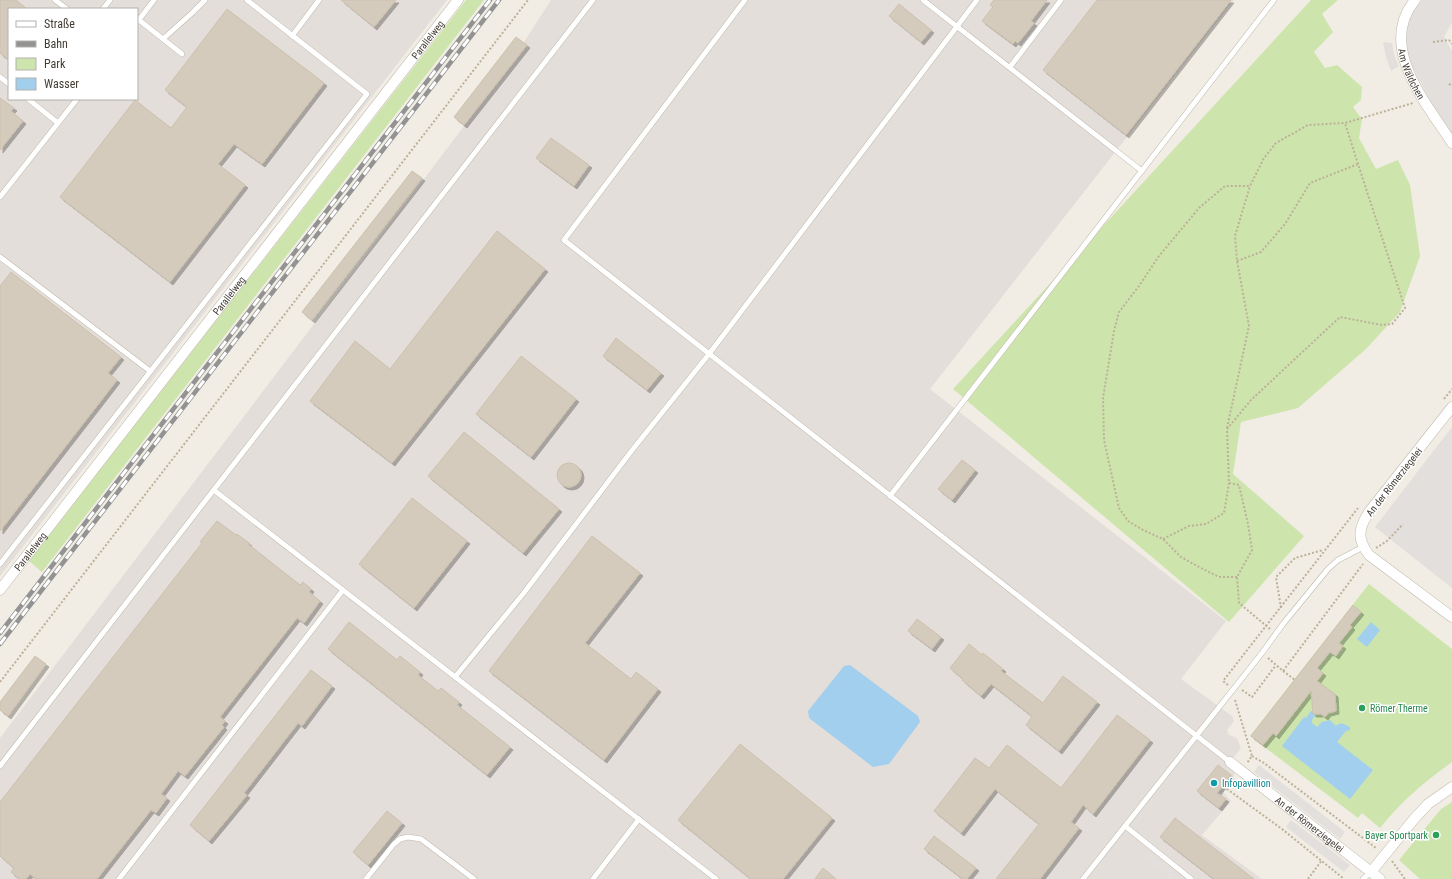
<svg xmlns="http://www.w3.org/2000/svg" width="1452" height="879" font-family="'Roboto Condensed',sans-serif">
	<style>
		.industrial { fill: #e3ded9; fill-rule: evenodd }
		.green { fill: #cde5ad }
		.parking { fill: #e2dfdc }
		.water { fill: #a1cfed }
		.building { fill: #d5cbbd; stroke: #cdc0ad; filter: url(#shadow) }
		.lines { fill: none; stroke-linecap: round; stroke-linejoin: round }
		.service-casing { stroke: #bfb7aa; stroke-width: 6 }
		.minor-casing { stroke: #bfb7aa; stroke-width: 11 }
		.path { stroke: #bdb099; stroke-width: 2; stroke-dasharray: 2 2; stroke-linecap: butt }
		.service { stroke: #fff; stroke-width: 5 }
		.minor { stroke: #fff; stroke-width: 10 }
		.rail-casing { stroke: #939393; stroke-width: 4.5 }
		.rail { stroke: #fff; stroke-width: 3; stroke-dasharray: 9; stroke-linecap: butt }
		.leisure-dot { fill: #2e9e5b; stroke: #fff; stroke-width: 1.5 }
		.culture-dot { fill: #0f9aa8; stroke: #fff; stroke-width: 1.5 }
		.labels { text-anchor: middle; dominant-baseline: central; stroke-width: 3; stroke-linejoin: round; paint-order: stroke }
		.street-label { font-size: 10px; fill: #433d34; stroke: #fff }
		.leisure-label { font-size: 10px; fill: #27864d; stroke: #fff; text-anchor: start }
		.culture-label { font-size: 10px; fill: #0d838f; stroke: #fff; text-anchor: start }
	</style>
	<defs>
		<filter id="shadow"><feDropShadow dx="3" dy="3" stdDeviation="0" flood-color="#0004"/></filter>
	</defs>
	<rect width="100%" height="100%" fill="#f1ede4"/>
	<!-- industrial -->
	<g class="industrial">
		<path d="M 0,0 L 447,0 L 0,576 ZM 9,9 L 137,9 L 137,99 L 9,99 Z"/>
		<polygon points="551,0 1234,0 930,389 1226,621 1181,679 1232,716 1234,721 1227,730 1229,735 1237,738 1241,748 1230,762 1238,769 1223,792 1231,801 1202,835 1262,879 0,879 0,738 502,76"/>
	</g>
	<!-- green -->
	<g class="green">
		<polygon points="466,0 484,0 42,572 29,561"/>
		<polygon points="1311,0 1338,0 1322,14 1333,32 1314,52 1325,68 1337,65 1362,87 1361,100 1353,107 1362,119 1359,138 1376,169 1398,160 1410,185 1420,256 1400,312 1366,349 1298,408 1241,422 1233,474 1304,536 1229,622 953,389"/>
		<path d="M 1369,584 L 1452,649 L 1452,762 C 1423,783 1403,800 1380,828 L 1362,813 L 1358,818 L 1250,736 Z"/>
		<polygon points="1452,802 1452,879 1420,879 1399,860 1441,809"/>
	</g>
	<!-- parking -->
	<g class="parking">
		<polygon points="1422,0 1452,0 1452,22 1444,37 1452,51 1452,135 1431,102 1405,52 1406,20"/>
		<polygon points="1383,42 1392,43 1394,55 1399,66 1391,71 1386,57"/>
		<polygon points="1452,427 1452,588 1375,527"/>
		<polygon points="1259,765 1345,832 1340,839 1254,772"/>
		<polygon points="1291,820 1350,865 1344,872 1286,827"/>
		<polygon points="1147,851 1171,869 1175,879 1167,879 1166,876 1142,857"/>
	</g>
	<!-- water -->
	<g class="water">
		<polygon points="1371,622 1380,630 1367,647 1357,639"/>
		<polygon points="850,665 918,716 920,722 889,764 873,767 809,718 808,711 844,666"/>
		<path d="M 1311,711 L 1316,714 L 1312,720 L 1312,723 L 1317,727 L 1322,722 L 1330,720 L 1336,726 C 1342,721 1344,725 1350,727 L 1350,730 L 1346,731 L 1337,742 L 1373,770 L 1350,799 L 1282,746 L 1304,717 L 1306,718 Z"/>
	</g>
	<!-- building -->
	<g class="building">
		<polygon points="0,0 16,0 27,9 9,9 9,60 0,53"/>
		<polygon points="341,0 396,0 374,27"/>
		<polygon points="994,0 1047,0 1031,21 1034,23 1018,43 1015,41 1013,44 982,21 993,7 990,5"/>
		<polygon points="1097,0 1231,0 1126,135 1043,70"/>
		<polygon points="899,4 931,30 921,42 889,16"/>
		<polygon points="227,9 324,83 262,164 234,144 218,164 245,185 170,282 60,197 135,100 171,128 187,107 165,90"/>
		<polygon points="516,37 527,45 464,125 454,117"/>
		<polygon points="0,98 14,108 11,111 23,121 0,150"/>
		<polygon points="551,138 589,165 574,186 536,158"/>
		<polygon points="412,171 422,178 312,320 302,312"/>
		<polygon points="497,231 545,269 392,463 310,401 355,341 390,369"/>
		<polygon points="11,272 121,357 108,373 117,380 0,531 0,286"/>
		<polygon points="616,338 661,373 647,390 603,356"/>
		<polygon points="521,356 576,399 531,457 476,414"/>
		<polygon points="464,432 559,509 523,553 428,476"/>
		<polygon points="962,460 975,470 952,500 938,489"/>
		<circle cx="569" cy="475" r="12"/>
		<polygon points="412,498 467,541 414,608 359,564"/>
		<polygon points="217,521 236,535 237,534 249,543 248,544 300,585 303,582 311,589 309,592 320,601 304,623 297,618 220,717 225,721 222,725 224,727 185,776 178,771 161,794 167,798 156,813 151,810 97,879 36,879 30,874 26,879 20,879 11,872 14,868 0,856 0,802 202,543 200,542"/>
		<polygon points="592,536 640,573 585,643 631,679 636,672 658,689 604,760 489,671"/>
		<polygon points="1353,605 1361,612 1350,625 1352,627 1339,643 1343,646 1336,656 1330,652 1317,668 1323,673 1317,681 1335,694 1336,711 1328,713 1325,717 1321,714 1313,714 1311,691 1276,736 1273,733 1263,745 1251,736"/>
		<polygon points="917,619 941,637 932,649 908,631"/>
		<polygon points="349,622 397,660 400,656 420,672 418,675 438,691 441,688 459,702 457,705 510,747 487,775 328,649"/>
		<polygon points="969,644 982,655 983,653 1003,669 1001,671 1043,703 1063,676 1097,702 1059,751 1026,725 1032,716 991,684 981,696 962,680 963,679 950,668"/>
		<polygon points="35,656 46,664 8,716 0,710 0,702"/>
		<polygon points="311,670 332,686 302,726 298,723 244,793 247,795 209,841 190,825"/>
		<polygon points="1117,715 1150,740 1093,814 1083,805 1071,822 1079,828 1040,879 996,879 1039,824 995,789 961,833 934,811 975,758 989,768 1007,745 1061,788"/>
		<polygon points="740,744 832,818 783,879 751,879 678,820"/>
		<polygon points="1218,765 1231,775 1217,793 1226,799 1219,808 1197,791"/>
		<polygon points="387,811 402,823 368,865 353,852"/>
		<polygon points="1175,818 1254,879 1214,879 1160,837"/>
		<polygon points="934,836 976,868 967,879 963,879 924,849"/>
		<polygon points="823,868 836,879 815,879"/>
	</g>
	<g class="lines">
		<!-- service casing -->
		<g class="service-casing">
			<g id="service">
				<polyline points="55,0 67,9"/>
				<polyline points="745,0 564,240 1230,762"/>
				<polyline points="923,0 1142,171"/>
				<polyline points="103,9 110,0"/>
				<polyline points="139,20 182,54"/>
				<polyline points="138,21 154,0"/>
				<polyline points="292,36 319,0"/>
				<polyline points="163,39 192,13 205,0"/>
				<polyline points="1010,67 1061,0"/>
				<polyline points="0,77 9,84"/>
				<polyline points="28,99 58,123"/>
				<polyline points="0,197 77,99"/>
				<polyline points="0,257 150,371"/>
				<polyline points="215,491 716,879"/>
				<polyline points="890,496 1274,0"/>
				<polyline points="0,564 367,94 247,0"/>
				<polyline points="455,677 523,594 633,449 709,354 977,0"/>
				<polyline points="0,766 593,0"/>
				<polyline points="1125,826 1191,879"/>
				<polyline points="119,879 343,590"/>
				<polyline points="366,879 394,844 400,839 408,837 421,839 474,879"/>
				<polyline points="593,879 639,819"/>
				<polyline points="1083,879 1262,653 1283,624 1328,569 1338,560 1363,547"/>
				<polyline points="1363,879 1371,872"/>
			</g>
		</g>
		<!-- minor casing -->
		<g class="minor-casing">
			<g id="minor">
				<path id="s1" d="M 1415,0 C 1377,46 1426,103 1452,143"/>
				<path d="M 1452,407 L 1369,512 C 1358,529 1357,539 1369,555 L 1452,617"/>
				<path id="s2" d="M 0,590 L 458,0"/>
				<path id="s3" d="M 1230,762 L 1380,879"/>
				<polyline points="1371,872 1414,819 1428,804 1452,787"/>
			</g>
		</g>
		<!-- path -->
		<g class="path">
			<polyline points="1433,42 1449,40 1452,44"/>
			<polyline points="1449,85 1452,83"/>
			<polyline points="1237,261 1261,252 1285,224 1310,183 1358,164"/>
			<polyline points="1444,399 1452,389"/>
			<polyline points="1227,428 1249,326 1237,261 1235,236 1250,186"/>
			<polyline points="1163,539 1189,526 1206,524 1224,513 1229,483"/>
			<polyline points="1376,548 1387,541 1403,524"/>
			<polyline points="1237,577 1219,577 1199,567 1181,557 1163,539 1143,530 1128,521 1119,508 1104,440 1103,398 1114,331 1119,312 1139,286 1159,256 1199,208 1225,186 1250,186 1264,158 1276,143 1308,125 1345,123 1413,103"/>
			<polyline points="1281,608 1276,577 1295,558 1323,550"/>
			<polyline points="1270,629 1239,603 1237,577 1252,550 1248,524 1239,485 1229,483 1227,429 1251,400 1340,317 1382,325 1392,324 1405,308 1358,164 1345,123"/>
			<polyline points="1268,658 1283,671 1363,564"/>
			<polyline points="1283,671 1295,680"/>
			<polyline points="0,682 528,0"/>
			<polyline points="1228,685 1223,681 1358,508"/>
			<polyline points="1242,690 1252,697 1276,665"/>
			<polyline points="1235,700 1252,756 1247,763"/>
			<polyline points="1252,756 1264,763 1376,848"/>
			<polyline points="1234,779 1227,789 1282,829 1344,879"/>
			<polyline points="1392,861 1405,879"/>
			<polyline points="1308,879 1322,860"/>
		</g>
		<!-- service -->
		<use href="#service" class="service"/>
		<!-- minor -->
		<use href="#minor" class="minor"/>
		<!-- rail casing -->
		<g class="rail-casing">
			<g id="rail">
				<polyline points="0,633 490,0"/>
				<polyline points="0,644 499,0"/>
			</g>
		</g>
		<!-- rail -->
		<use href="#rail" class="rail"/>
	</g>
	<!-- markers -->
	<g class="leisure-dot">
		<circle cx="1362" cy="708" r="4"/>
		<circle cx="1436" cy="835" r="4"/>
	</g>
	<circle class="culture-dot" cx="1214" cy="783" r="4"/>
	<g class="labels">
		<!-- street labels -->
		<g class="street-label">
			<text stroke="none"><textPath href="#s2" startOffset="697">Parallelweg</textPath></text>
			<text stroke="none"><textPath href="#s1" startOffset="79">Am Wäldchen</textPath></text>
			<text stroke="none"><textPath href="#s2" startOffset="373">Parallelweg</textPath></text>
			<text transform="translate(1394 482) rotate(-52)">An der Römerziegelei</text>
			<text stroke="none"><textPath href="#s2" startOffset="49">Parallelweg</textPath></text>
			<text stroke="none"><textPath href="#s3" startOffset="101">An der Römerziegelei</textPath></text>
		</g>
		<!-- leisure labels -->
		<g class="leisure-label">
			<text x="1370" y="708">Römer Therme</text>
			<text x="1428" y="835" text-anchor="end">Bayer Sportpark</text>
		</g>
		<!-- culture labels -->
		<g class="culture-label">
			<text x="1222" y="783">Infopavillion</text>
		</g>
	</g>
	<!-- legend -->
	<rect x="8" y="8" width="130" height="92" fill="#ffffff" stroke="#b4b1ae"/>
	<rect x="16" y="21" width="20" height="6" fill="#ffffff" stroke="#b4b1ae"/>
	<text x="44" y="28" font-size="12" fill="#433d34">Straße</text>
	<rect x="16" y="41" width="20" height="6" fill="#939393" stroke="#b4b1ae"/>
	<text x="44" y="48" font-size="12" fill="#433d34">Bahn</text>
	<rect x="16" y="58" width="20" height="12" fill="#cde5ad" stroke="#b4b1ae"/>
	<text x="44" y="68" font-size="12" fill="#433d34">Park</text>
	<rect x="16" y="78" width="20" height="12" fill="#a1cfed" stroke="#b4b1ae"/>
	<text x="44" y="88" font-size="12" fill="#433d34">Wasser</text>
</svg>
